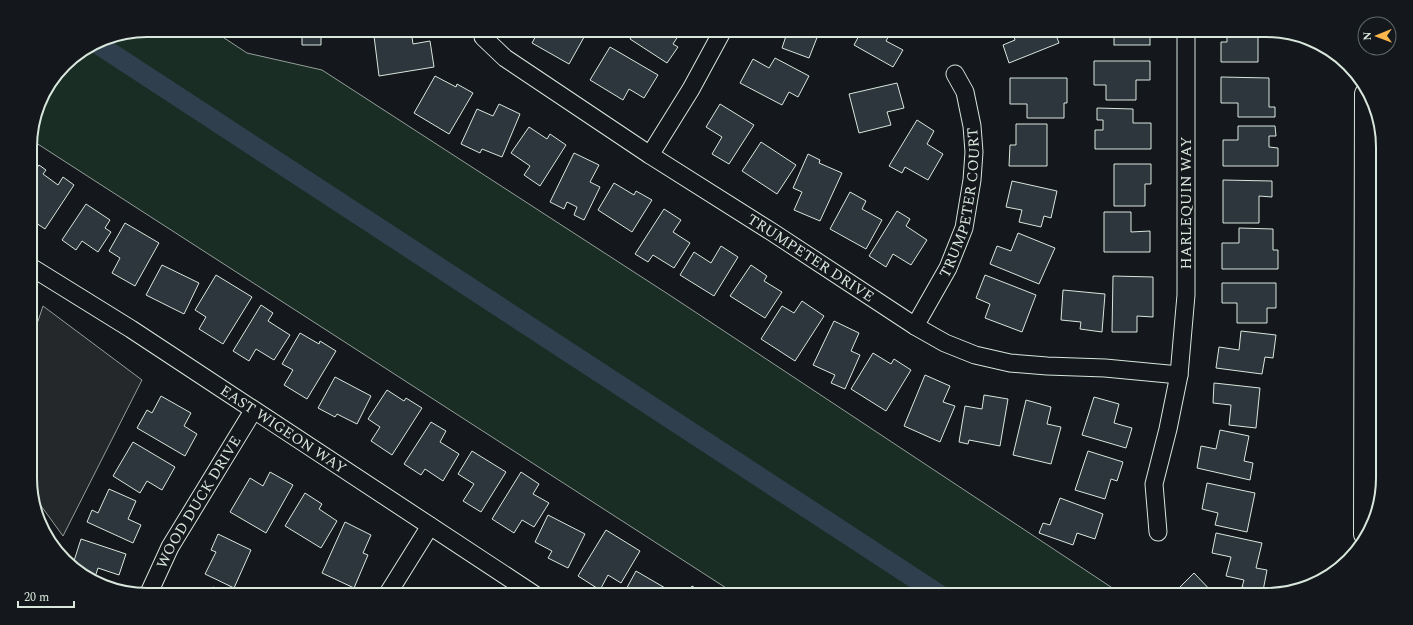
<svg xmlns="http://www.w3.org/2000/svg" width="1413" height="625" font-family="Spectral,serif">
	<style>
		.green { fill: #1a2d24; stroke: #939e99 }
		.parking { fill: #24282b; stroke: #939e99 }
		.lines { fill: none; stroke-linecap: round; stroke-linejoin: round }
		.canal { stroke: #2f3f4d; stroke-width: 20 }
		.building { fill: #2c363c; stroke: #d8e6dc }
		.minor-casing { stroke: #d8e6dc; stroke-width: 19 }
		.trunk-casing { stroke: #d8e6dc; stroke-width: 24 }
		.minor { stroke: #14181c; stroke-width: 17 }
		.trunk { stroke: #14181c; stroke-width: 22 }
		.labels { text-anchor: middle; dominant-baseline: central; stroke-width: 3; stroke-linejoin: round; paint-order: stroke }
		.street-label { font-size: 15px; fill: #d8e6dc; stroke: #14181c }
		.rim { fill: none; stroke: #d8e6dc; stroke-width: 2 }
	</style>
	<rect width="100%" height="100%" fill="#14181c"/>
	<!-- green -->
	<polygon class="green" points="147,30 212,30 247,53 322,70 671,296 1123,595 737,595 30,139 42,96 70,59 103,39"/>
	<!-- parking -->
	<polygon class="parking" points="43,306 142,380 63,536 31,492 31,342"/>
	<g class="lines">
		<!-- canal -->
		<polyline class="canal" points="96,43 940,595"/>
	</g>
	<!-- building -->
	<g class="building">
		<polygon points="249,30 265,30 264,36 248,34"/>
		<polygon points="281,30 321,30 321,45 302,45 302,31"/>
		<polygon points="411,30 413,44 430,41 434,67 379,76 374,36"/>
		<polygon points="539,30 588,30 569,64 532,43"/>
		<polygon points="636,30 682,30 673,44 678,47 667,63 630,39"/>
		<polygon points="788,30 820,30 809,58 782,48"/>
		<polygon points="862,30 892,30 886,41 903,50 893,67 854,45"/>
		<polygon points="1012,30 1044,30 1045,34 1054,30 1059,43 1009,63 1003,45 1015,40"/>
		<rect x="1114" y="30" width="36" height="15"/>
		<polygon points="1227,30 1258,30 1258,62 1221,62 1221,42 1227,42"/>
		<polygon points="610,47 658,75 644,98 629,89 623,100 590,80"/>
		<polygon points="775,58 809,76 798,97 789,92 782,105 740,83 753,59 769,68"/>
		<polygon points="1094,61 1150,61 1150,80 1136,80 1136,100 1106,100 1106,85 1094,85"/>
		<polygon points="435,76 456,87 457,84 473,93 449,134 414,113"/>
		<polygon points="1221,77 1269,78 1269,107 1275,107 1275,117 1238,117 1238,103 1221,103"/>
		<polygon points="1010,78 1067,78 1067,103 1064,103 1064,118 1027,118 1027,104 1010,104"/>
		<polygon points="897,83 904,108 887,112 891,125 859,133 849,94"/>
		<polygon points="499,104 520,114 502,157 482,149 480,153 461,144 477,109 493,116"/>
		<polygon points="720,104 754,125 729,164 712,154 722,137 706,127"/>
		<polygon points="1097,108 1133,109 1133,123 1151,123 1151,149 1095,149 1095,130 1103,130 1103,120 1097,120"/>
		<polygon points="917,120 934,131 927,144 943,154 928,180 905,167 902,173 889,166"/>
		<polygon points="1016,124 1047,124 1047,166 1009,166 1010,145 1016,145"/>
		<polygon points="1238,126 1275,126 1276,136 1269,136 1269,147 1278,148 1278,166 1223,166 1223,140 1238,140"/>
		<polygon points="529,127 547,139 550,134 566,145 540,186 524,175 530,166 511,153"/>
		<polygon points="761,142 796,165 777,194 742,171"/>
		<polygon points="574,153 599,165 590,182 600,187 584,220 574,215 577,207 567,202 564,209 550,202"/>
		<polygon points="808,154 820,160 819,163 842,173 820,221 794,210 802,192 793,188"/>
		<polygon points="1114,164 1151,164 1151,184 1145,184 1145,206 1114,206"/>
		<polygon points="39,165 46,170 43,174 58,185 63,177 74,185 45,229 30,219 30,209 35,202 30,199 30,178"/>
		<polygon points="1223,180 1272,181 1272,197 1259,196 1259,223 1223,223"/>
		<polygon points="1012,181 1057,191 1051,218 1044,216 1041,227 1019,222 1022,210 1006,207"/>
		<polygon points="614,183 634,195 636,191 652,200 632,232 598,210"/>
		<polygon points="850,192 866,201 862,209 882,220 866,249 830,229"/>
		<polygon points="86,204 110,220 105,228 111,232 98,252 82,241 76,250 62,240"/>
		<polygon points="664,209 681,220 673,232 690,243 674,268 653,255 648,262 635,254"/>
		<polygon points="897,211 910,219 906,226 927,240 911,265 893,254 886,267 869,256"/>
		<polygon points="1104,212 1131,212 1131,232 1150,231 1150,252 1104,252"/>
		<polygon points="125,223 159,243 135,286 112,273 120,258 109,251"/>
		<polygon points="1239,228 1273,229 1273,250 1278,250 1278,269 1222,269 1222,243 1239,243"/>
		<polygon points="1018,233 1055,248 1039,284 990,264 997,246 1011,251"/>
		<polygon points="721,246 738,257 714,296 680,275 694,252 711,263"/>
		<polygon points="162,265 199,283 184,314 146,295"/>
		<polygon points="751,265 767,276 764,281 782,292 765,318 730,296"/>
		<polygon points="216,275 252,297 223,344 199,329 206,317 195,310"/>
		<polygon points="985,275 1036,295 1022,332 985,318 990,304 976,298"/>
		<polygon points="1113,276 1153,277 1153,317 1137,316 1137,332 1112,332"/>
		<polygon points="1222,283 1276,283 1276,308 1267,308 1267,323 1237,323 1237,303 1222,303"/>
		<polygon points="1063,290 1105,294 1102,332 1080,329 1081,322 1061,320"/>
		<polygon points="802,301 824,316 795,361 761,339 782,306 794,313"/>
		<polygon points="261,305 273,313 268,321 290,335 274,360 256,349 249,361 233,351"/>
		<polygon points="834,321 859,333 851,351 860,355 845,389 831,383 835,375 813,365"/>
		<polygon points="1241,331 1276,335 1273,358 1265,357 1262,374 1216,368 1219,347 1239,350"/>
		<polygon points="300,333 319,344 320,341 336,351 307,399 284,385 293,370 282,364"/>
		<polygon points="873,353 891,364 894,359 911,370 886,411 851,389"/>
		<polygon points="925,375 950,386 943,402 955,406 940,442 904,426"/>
		<polygon points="335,377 371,396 357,424 337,414 335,417 318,408"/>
		<polygon points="1214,383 1260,388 1256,428 1229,425 1231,405 1213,403"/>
		<polygon points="387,390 404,401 406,398 422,408 392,455 371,441 380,427 368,419"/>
		<polygon points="984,395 1008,399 1000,446 969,440 968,444 959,442 965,406 982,409"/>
		<polygon points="161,396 191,413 184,426 197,434 185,456 137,428 147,410 152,413"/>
		<polygon points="1094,397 1119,404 1114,423 1132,428 1126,448 1082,435"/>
		<polygon points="1026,400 1051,407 1047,424 1061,427 1051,464 1013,455"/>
		<polygon points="431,422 446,431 440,442 459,454 443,481 425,469 421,475 404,464"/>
		<polygon points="1220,430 1249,436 1244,461 1253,463 1250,480 1197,468 1201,446 1216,449"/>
		<polygon points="133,442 175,467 162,490 147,481 140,493 113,476"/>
		<polygon points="472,451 506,472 481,512 463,501 474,484 458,474"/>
		<polygon points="1088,451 1123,462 1117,481 1111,479 1105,499 1075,490"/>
		<polygon points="270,472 293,485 266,533 230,512 250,478 263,486"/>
		<polygon points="521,472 539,484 533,494 549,503 534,527 522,520 514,533 492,519"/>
		<polygon points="1207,483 1255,493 1247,532 1215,525 1218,513 1202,509"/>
		<polygon points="109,489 136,501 128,519 141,525 133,543 87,522 92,510 98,513"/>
		<polygon points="305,493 322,504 319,509 337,521 321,548 285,526"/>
		<polygon points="1060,498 1103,514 1095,539 1077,533 1073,545 1039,533 1043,523 1050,525"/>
		<polygon points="548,515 585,534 568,568 548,558 552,551 535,542"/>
		<polygon points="345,522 371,535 363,553 368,555 354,588 322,573"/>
		<polygon points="606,530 640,551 621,583 608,575 600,590 578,576"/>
		<polygon points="1216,533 1262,543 1256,568 1267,570 1263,591 1242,587 1244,580 1226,576 1231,557 1212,553"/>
		<polygon points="218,534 251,550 234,588 205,574 216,552 211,550"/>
		<polygon points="81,539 126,554 119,575 98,568 94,580 73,564"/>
		<polygon points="636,571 672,592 671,595 623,595"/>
		<polygon points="1194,573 1215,595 1187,595 1180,587"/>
		<polygon points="692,586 706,595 687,595"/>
		<polygon points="213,587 232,595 210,595"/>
		<polygon points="448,588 460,595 444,595"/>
		<polygon points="291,590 309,595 290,595"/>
	</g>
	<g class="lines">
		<!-- minor casing -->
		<g class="minor-casing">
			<g id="minor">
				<path id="s1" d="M 485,30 L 483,37 L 505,58 L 650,155 L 772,232 L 915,326 L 945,343 L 975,355 L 1010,363 L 1047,366 L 1105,368 L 1179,375"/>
				<polyline points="650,155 691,89 723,30"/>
				<path id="s2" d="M 31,267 L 131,329 L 535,595"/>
				<path id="s3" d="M 915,326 L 948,268 L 964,228 L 972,180 L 974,152 L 972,126 L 965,92 L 955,74"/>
				<polyline points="1158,532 1154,484 1168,429 1179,375 1186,295 1186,30"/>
				<path id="s4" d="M 148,595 L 170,547 L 253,411"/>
				<polyline points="387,595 430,526"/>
			</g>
		</g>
		<!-- trunk casing -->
		<g class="trunk-casing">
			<polyline id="trunk" points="1365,534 1366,94"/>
		</g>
		<!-- minor -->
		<use href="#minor" class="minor"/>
		<!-- trunk -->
		<use href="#trunk" class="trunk"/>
	</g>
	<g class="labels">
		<!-- street labels -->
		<g class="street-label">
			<text stroke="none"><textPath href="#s3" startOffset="134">TRUMPETER COURT</textPath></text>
			<text transform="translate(1186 203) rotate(-90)">HARLEQUIN WAY</text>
			<text stroke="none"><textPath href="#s1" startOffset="403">TRUMPETER DRIVE</textPath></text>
			<text stroke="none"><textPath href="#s2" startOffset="300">EAST WIGEON WAY</textPath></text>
			<text stroke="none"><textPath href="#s4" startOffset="106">WOOD DUCK DRIVE</textPath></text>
		</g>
	</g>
	<!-- crop -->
	<path d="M0 0H1413V625H0ZM147 37H1266A110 110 0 0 1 1376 147V478A110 110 0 0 1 1266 588H147A110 110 0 0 1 37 478V147A110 110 0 0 1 147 37Z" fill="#14181c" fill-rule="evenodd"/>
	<path class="rim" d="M147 37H1266A110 110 0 0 1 1376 147V478A110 110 0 0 1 1266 588H147A110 110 0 0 1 37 478V147A110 110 0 0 1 147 37Z"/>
	<!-- north arrow -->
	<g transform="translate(1377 36) rotate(269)"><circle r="19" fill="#14181c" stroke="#626a69"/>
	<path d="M0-3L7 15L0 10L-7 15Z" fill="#ffb74d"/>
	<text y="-6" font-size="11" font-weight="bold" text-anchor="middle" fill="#d8e6dc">N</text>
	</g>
	<!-- scale -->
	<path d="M18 601v6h56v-6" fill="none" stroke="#d8e6dc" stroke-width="2"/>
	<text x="24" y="601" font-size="12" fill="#d8e6dc" stroke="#14181c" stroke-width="3" paint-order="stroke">20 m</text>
</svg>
